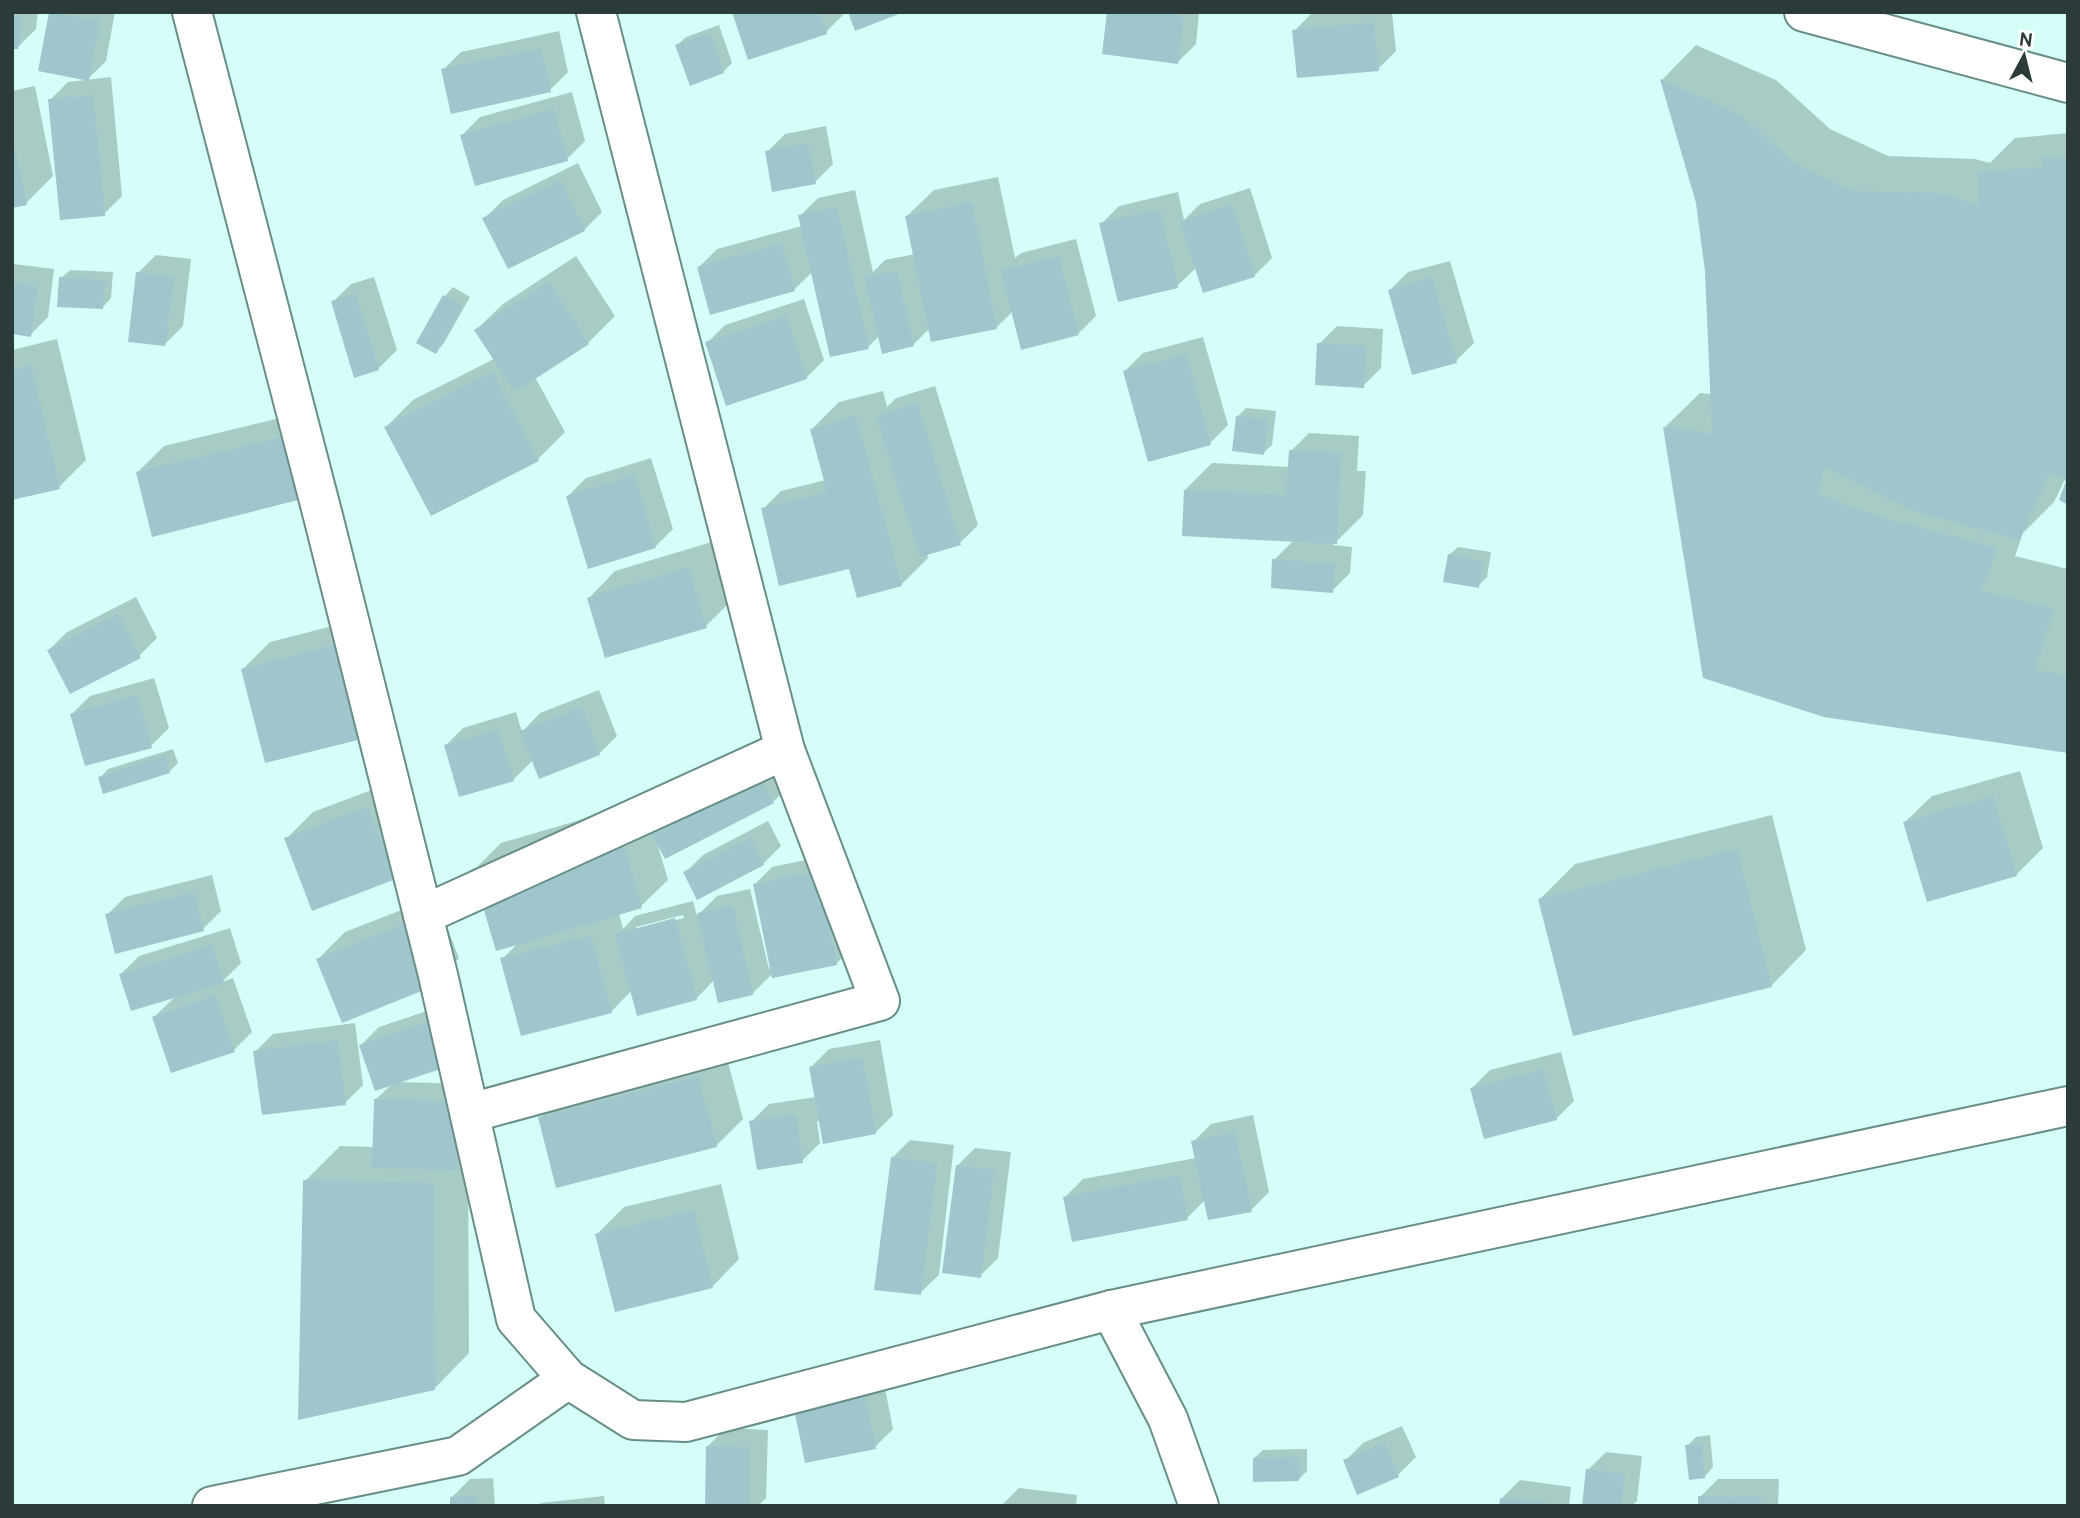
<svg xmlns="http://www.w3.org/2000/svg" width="2080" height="1518" font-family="Cabin,sans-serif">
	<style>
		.shadow { fill: #0003; fill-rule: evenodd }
		.building { fill: #9ec6cc }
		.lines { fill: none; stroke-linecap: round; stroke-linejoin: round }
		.minor-casing { stroke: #688e88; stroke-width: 42 }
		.minor { stroke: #fff; stroke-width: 38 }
	</style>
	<rect width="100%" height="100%" fill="#d4fef7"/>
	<!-- shadow -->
	<g class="shadow">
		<polygon points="12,12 38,12 36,29 18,47 12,47"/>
		<polygon points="52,12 115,12 106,61 88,79"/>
		<polygon points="734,12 843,12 844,14 826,32"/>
		<polygon points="1109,12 1199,12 1196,44 1178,62"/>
		<polygon points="1392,12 1396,51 1378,69 1294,31 1312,13"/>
		<polygon points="719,25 732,63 723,72 677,45 686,37"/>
		<polygon points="559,31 568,72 550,90 443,70 461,52"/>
		<polygon points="1696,45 1776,80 1830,129 1888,156 1975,159 1990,163 2015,138 2068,133 2068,480 2065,479 2054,502 2023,533 2015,556 2068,569 2068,751 1665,427 1700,393 1712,394 1707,271 1698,202 1662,80"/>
		<polygon points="111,77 122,196 104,214 50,100 68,82"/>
		<polygon points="35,86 53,176 26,203 12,206 12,91"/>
		<polygon points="572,92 585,141 567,159 462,135 480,117"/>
		<polygon points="826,126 833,164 815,182 767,152 785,134"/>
		<polygon points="578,163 602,212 584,230 509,267 485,218 503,200"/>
		<polygon points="998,177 1015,258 1021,253 1076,239 1096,316 1078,334 1013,311 997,327 930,328 913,345 879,336 868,347 813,271 794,290 699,267 717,249 802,226 800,216 818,198 855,190 873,272 885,260 915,254 907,216 934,190"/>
		<polygon points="1250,188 1272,258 1254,276 1197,267 1177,286 1101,224 1119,206 1178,192 1184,220 1200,204"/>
		<polygon points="156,255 191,259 183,326 165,344 138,273"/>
		<polygon points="576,256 615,316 588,343 535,377 565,432 538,459 386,427 413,400 494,359 476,330 503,304"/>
		<polygon points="1450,261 1474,343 1456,361 1390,290 1408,272"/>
		<polygon points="14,264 54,269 48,317 30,335 12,333 12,266"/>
		<polygon points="70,270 113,272 111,298 103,307 61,278"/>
		<polygon points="374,277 397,350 379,368 355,375 333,302 351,284"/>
		<polygon points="453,287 470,297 444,343 436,352 418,342 445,296"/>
		<polygon points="804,299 824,360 806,378 707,343 725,325"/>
		<polygon points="1337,326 1383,329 1381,368 1363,386 1319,344"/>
		<polygon points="1203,337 1228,425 1210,443 1125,371 1143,353"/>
		<polygon points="57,339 86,460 59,487 12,498 12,350"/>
		<polygon points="935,386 978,525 960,543 927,553 928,558 901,585 850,567 763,509 781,491 826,480 812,429 839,402 883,391 887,407 896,398"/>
		<polygon points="1246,408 1276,411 1272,445 1263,453 1238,416"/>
		<polygon points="309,411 324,472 297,498 137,473 164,446"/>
		<polygon points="1309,433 1359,436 1357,471 1366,471 1363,515 1333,545 1352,547 1350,573 1332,591 1274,560 1294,540 1185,490 1212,463 1290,467 1291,451"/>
		<polygon points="651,458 673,529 655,547 568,496 586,478"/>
		<polygon points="715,541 733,599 706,626 589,598 615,571"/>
		<polygon points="1458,547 1491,552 1487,577 1478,586 1449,555"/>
		<polygon points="136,597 157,638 139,656 49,650 67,632"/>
		<polygon points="360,619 384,712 357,738 243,669 270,642"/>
		<polygon points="154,678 169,728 151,746 72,714 90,696"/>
		<polygon points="599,690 617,736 599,754 533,760 513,780 445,746 463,728 516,712 522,732 540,713"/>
		<path d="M 770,742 L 791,784 L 773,802 L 658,846 L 668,880 L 641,906 L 619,913 L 623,929 L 635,916 L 693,901 L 697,916 L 717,896 L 750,889 L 769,969 L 772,968 L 754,885 L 772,867 L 835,854 L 855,945 L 837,963 L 773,973 L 752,994 L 714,980 L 696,999 L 632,990 L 611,1012 L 502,959 L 519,942 L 474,870 L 501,843 L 644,801 ZM 683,915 L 684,918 L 636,930 L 636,927 Z"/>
		<polygon points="173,749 178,763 169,772 100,778 108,769"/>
		<polygon points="2020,771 2043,848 2016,875 1905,822 1932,796"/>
		<polygon points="395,781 395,878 286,839 313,812"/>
		<polygon points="1772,815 1806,950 1771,986 1540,899 1575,864"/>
		<polygon points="768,821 781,846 763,864 685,873 703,855"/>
		<polygon points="212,875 221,911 203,929 107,915 125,897"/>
		<polygon points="435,897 459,958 433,985 318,959 345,932"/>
		<polygon points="230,928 241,963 222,982 233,978 252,1032 234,1050 154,1017 176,996 121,974 139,956"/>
		<polygon points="457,1001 398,1082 476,1084 468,1156 469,1353 434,1389 305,1181 340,1146 374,1147 375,1100 392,1084 361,1045 379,1027"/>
		<polygon points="355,1023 363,1085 345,1103 255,1052 273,1034"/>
		<polygon points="880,1040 893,1115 875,1133 817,1121 820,1143 802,1161 751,1122 769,1104 816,1097 811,1067 829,1049"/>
		<polygon points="725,1051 743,1119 716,1146 540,1118 567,1091"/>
		<polygon points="1561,1052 1574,1101 1556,1119 1472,1088 1490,1070"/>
		<polygon points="1253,1115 1269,1192 1251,1210 1205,1200 1187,1218 1065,1197 1083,1179 1196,1158 1193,1142 1211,1124"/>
		<polygon points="910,1140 954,1145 939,1275 920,1293 892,1158"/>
		<polygon points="975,1148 1011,1152 998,1258 980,1276 957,1166"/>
		<polygon points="721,1184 739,1259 713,1286 616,1309 597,1234 624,1207"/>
		<polygon points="883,1378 893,1429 875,1447 796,1410"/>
		<polygon points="1402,1426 1416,1457 1398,1475 1345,1461 1363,1443"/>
		<polygon points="726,1428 768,1430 766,1498 758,1506 707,1506 708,1446"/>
		<polygon points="1710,1435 1713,1467 1705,1476 1687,1446 1696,1437"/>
		<polygon points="1307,1449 1307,1471 1299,1479 1254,1458 1263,1450"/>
		<polygon points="1606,1452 1642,1456 1637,1501 1632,1506 1584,1506 1588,1470"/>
		<polygon points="493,1478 495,1506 452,1506 452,1497 470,1479"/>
		<polygon points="1718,1479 1779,1479 1778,1506 1700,1506 1700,1497"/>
		<polygon points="1520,1480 1571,1487 1569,1506 1501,1506 1502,1498"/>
		<polygon points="1019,1488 1077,1495 1076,1506 1001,1506"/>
		<polygon points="604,1496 605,1506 537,1506 541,1503"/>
	</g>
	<!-- building -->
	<g class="building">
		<polygon points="49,12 100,21 89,81 38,71"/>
		<polygon points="732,12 820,12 827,34 748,60"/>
		<polygon points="848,12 904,12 855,31"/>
		<polygon points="1107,12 1157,12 1184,16 1178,64 1102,54"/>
		<polygon points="12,16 22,17 18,49 12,49"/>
		<polygon points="1374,22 1379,71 1297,78 1292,30"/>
		<polygon points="710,33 724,73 690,86 675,45"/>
		<polygon points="541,48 551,92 451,114 441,69"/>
		<polygon points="1660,79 1741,115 1795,164 1852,191 1939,193 1979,205 1978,172 2042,167 2043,157 2068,159 2068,505 2059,500 2066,481 2050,473 2019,540 1917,512 1825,468 1817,493 1870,514 1997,548 1981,591 2054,609 2035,670 2068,676 2068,753 1824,717 1703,678 1663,427 1712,433 1705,271 1696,203"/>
		<polygon points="93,95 105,216 60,220 48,99"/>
		<polygon points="554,109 568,161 475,186 460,135"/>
		<polygon points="12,137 27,205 12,208"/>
		<polygon points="808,143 816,184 772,192 765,151"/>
		<polygon points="560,180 585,231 508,269 482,218"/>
		<polygon points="972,202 997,329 931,342 905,216"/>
		<polygon points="1232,205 1255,277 1203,293 1180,222"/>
		<polygon points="837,207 869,349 830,357 798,215"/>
		<polygon points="1160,209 1178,288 1118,302 1099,223"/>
		<polygon points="782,243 795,291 710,315 697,267"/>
		<polygon points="1059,256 1079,335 1021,350 1001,270"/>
		<polygon points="897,271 914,346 882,354 865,277"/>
		<polygon points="136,272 174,277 165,346 128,342"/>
		<polygon points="59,277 105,280 103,309 57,307"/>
		<polygon points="1432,277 1457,363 1412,375 1388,290"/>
		<polygon points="549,282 589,344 515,392 474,330"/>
		<polygon points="12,283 37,286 31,337 12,334"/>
		<polygon points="356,294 379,370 354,378 331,301"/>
		<polygon points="443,295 463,306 436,354 416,343"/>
		<polygon points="786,316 807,379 726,406 705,342"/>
		<polygon points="1317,343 1366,346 1364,388 1315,385"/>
		<polygon points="1186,354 1211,445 1148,462 1123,371"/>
		<polygon points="31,365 60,489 12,500 12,370"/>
		<polygon points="492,372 539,461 431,516 384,427"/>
		<polygon points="917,403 961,545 920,557 876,416"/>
		<polygon points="856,416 902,586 857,598 849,569 779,586 761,508 827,492 810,429"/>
		<polygon points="1236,416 1268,419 1264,455 1232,451"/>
		<polygon points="282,437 298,500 152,537 136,472"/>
		<polygon points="1289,450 1341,453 1337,544 1182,536 1184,490 1286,495"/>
		<polygon points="634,475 656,548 588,569 566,496"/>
		<polygon points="1448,554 1483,561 1479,588 1443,582"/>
		<polygon points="1272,559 1335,564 1333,593 1271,588"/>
		<polygon points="688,567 707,628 605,658 587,598"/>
		<polygon points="118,614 141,658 70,694 47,650"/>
		<polygon points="333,645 358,740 265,763 241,669"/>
		<polygon points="137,695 152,748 85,766 70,714"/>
		<polygon points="581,707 600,755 539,779 520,731"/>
		<polygon points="498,729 514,781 459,797 444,745"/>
		<polygon points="165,756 170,773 103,794 98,777"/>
		<polygon points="751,759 774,803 665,859 642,815"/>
		<polygon points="1993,796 2017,876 1927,902 1903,822"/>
		<polygon points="368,807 396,879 312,911 284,838"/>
		<polygon points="618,826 642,908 496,951 472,869"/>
		<polygon points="750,838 764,865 697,900 683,872"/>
		<polygon points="1737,849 1772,987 1573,1036 1538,899"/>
		<polygon points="818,871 837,965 772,978 753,884"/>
		<polygon points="194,892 204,931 115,954 105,914"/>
		<polygon points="733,906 753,995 718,1003 697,913"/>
		<polygon points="675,918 697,1000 637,1016 615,934"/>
		<polygon points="408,922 434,986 342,1023 316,959"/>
		<polygon points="591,935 612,1013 521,1036 500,958"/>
		<polygon points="212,945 224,983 131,1011 119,974"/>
		<polygon points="215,995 235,1052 171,1073 152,1017"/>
		<polygon points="439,1018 455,1064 375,1091 359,1045"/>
		<polygon points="337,1040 346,1105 262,1115 253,1051"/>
		<polygon points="862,1057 876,1134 823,1144 809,1067"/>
		<polygon points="1543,1069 1557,1120 1484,1139 1470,1088"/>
		<polygon points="698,1076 717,1147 556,1188 538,1117"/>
		<polygon points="374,1099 459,1102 457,1170 372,1168"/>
		<polygon points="796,1115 803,1163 757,1170 749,1121"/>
		<polygon points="1235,1132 1252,1212 1208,1220 1191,1141"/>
		<polygon points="891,1157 937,1163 921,1295 874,1290"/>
		<polygon points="956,1165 994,1170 981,1278 942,1273"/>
		<polygon points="1180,1175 1188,1220 1072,1242 1063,1197"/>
		<polygon points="303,1180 434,1183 435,1390 298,1420"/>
		<polygon points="694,1210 713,1288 615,1312 595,1234"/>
		<polygon points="865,1395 876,1449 805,1463 794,1409"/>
		<polygon points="1384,1443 1399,1477 1357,1495 1343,1460"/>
		<polygon points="1702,1443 1705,1478 1689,1480 1685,1445"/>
		<polygon points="706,1446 750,1447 749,1506 705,1506"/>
		<polygon points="1299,1457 1299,1481 1253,1482 1253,1458"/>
		<polygon points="1586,1469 1625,1474 1621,1506 1582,1506"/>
		<polygon points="476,1495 477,1506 450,1506 450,1497"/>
		<polygon points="1698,1496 1761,1497 1761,1506 1698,1506"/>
		<polygon points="1500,1498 1553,1504 1553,1506 1499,1506"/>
	</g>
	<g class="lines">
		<!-- minor casing -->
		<g class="minor-casing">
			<g id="minor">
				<polyline points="192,12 324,520 438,975 516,1319 568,1379 633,1420 686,1422 1111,1310 2068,1106"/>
				<polyline points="1804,12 2068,83"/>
				<polyline points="423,915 785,750 596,12"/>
				<polyline points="470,1113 880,1001 785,750"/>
				<polyline points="1111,1310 1168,1419 1199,1506"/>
				<polyline points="212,1506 458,1456 568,1379"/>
			</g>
		</g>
		<!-- minor -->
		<use href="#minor" class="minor"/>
	</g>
	<!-- border -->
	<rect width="2080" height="1518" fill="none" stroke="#2b3b39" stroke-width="28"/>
	<!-- north arrow -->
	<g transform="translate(2024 56) rotate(7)" stroke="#ffffff" stroke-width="5" paint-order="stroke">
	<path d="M0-5L12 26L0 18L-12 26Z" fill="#2b3b39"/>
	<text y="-10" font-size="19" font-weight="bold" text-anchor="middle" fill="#2b3b39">N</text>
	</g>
</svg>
